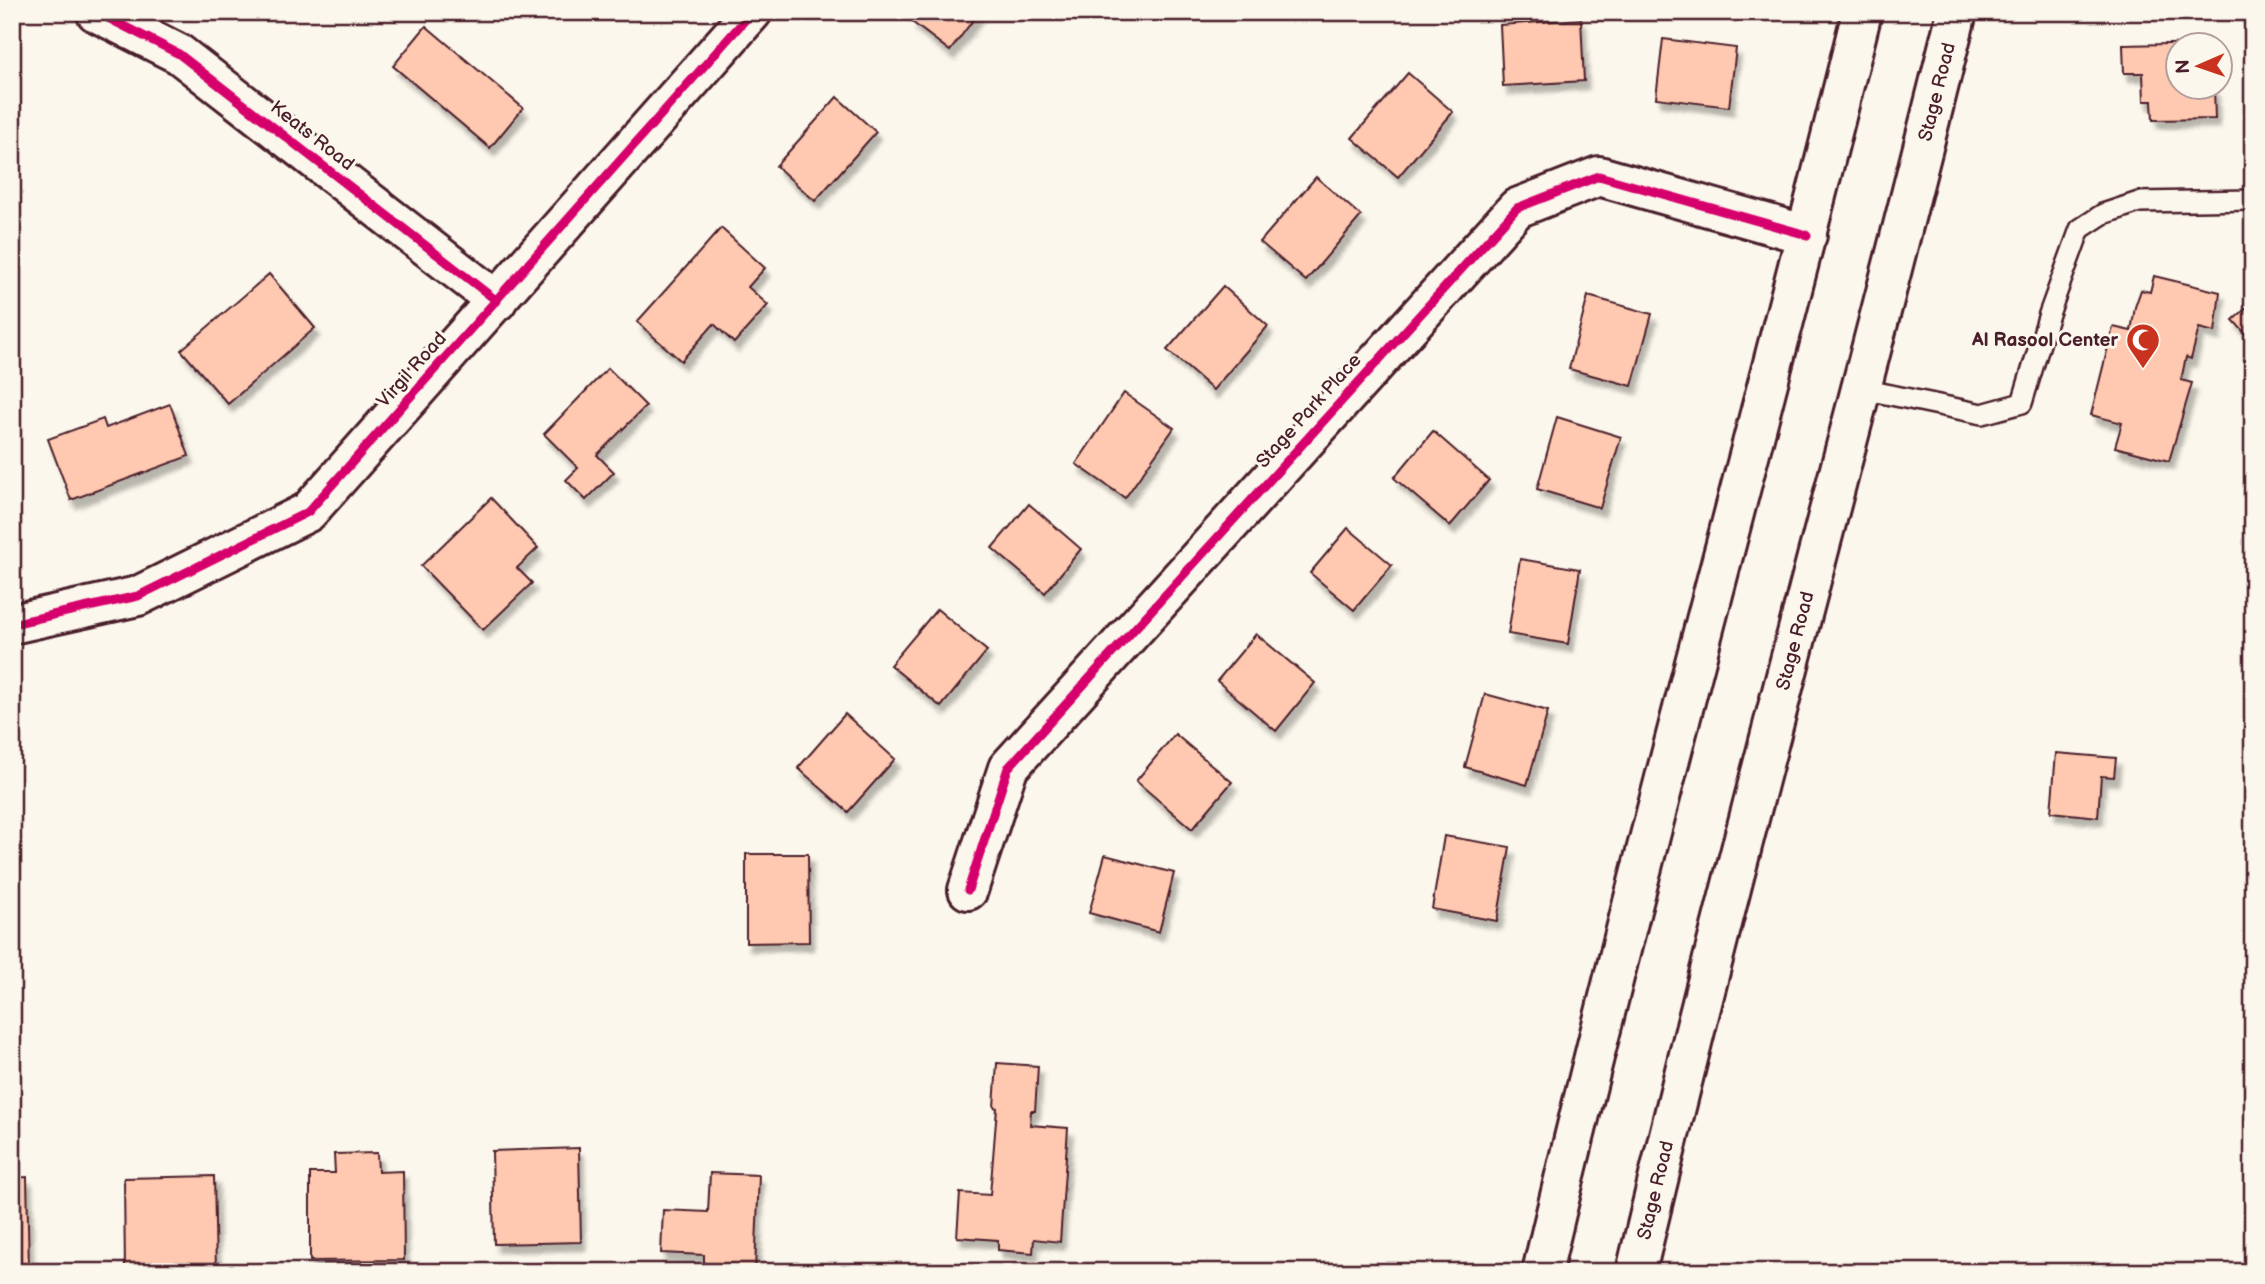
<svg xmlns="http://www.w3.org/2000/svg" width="2265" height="1284" font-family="'Balsamiq Sans',sans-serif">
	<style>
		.building { fill: #fec9b0; stroke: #4a1f2b; stroke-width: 2; filter: url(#shadow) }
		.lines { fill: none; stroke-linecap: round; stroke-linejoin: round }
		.service-casing { stroke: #4a1f2b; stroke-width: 24 }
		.minor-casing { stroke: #4a1f2b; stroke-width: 44 }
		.secondary-casing { stroke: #4a1f2b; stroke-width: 44 }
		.service { stroke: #fbf7ec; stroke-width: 19 }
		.minor { stroke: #fbf7ec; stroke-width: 38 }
		.secondary { stroke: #fbf7ec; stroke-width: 38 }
		.cycleway-casing { stroke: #fbf7ec; stroke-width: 13 }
		.cycleway { stroke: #d6006c; stroke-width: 9 }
		.labels { text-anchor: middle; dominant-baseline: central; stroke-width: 6; stroke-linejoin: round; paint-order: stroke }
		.street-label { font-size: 19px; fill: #4a1f2b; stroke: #fbf7ec }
		.poi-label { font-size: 19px; font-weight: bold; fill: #4a1f2b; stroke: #fbf7ec; text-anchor: end }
	</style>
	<defs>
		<filter id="shadow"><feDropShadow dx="4.5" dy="8" stdDeviation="2" flood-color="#0004"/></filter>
	</defs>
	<rect width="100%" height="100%" fill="#fbf7ec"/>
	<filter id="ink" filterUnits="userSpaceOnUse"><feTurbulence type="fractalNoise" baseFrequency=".0143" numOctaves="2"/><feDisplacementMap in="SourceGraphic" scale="14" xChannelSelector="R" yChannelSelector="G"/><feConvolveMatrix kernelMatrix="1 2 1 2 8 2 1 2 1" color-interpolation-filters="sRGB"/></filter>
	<g filter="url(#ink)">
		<!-- building -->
		<g class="building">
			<polygon points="920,12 979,12 950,51 912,22"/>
			<polygon points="1581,19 1584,81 1503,86 1500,25"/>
			<polygon points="426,26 523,108 490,148 393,66"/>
			<polygon points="1663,39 1736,48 1729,107 1656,98"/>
			<polygon points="2214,43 2214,46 2178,46 2178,88 2214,88 2215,119 2153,120 2152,101 2144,101 2143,73 2124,73 2123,45"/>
			<polygon points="1408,73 1453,112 1398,177 1352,138"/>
			<polygon points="837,97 876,132 815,201 776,166"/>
			<polygon points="1316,177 1361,216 1306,281 1260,242"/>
			<polygon points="721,228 765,268 748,287 768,305 734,343 714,324 681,361 637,322"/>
			<polygon points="269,274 315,328 228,404 181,350"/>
			<polygon points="2154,276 2220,292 2215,332 2199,328 2191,359 2186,357 2181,380 2192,383 2169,461 2115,447 2122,423 2091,415 2113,327 2131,331 2135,307 2141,290 2150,292"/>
			<polygon points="1223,286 1268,326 1213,390 1167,350"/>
			<polygon points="1588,296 1652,314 1632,386 1569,369"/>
			<polygon points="2253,302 2253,342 2233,320"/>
			<polygon points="608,368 646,406 597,455 614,472 586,500 566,480 578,468 544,434"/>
			<polygon points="1124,393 1174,428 1125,498 1076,464"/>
			<polygon points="170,404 189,456 71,500 48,439 103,419 106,428"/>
			<polygon points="1557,417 1621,437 1600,508 1537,489"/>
			<polygon points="1433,431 1489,480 1450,526 1394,478"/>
			<polygon points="491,498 538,548 517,568 532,583 483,630 421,566"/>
			<polygon points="1029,504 1081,549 1045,593 992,548"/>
			<polygon points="1348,528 1392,565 1354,610 1310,573"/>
			<polygon points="1520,559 1580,569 1568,644 1508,634"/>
			<polygon points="937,609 987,651 941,707 890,665"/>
			<polygon points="1256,634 1315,683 1276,731 1217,681"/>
			<polygon points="1485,694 1548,711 1527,785 1465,767"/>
			<polygon points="845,714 895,759 848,812 798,768"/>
			<polygon points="1175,734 1232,782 1192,829 1136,781"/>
			<polygon points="2056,753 2116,758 2114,777 2101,776 2098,817 2051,812"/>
			<polygon points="1444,836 1510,847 1497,921 1432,909"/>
			<polygon points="746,854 808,854 809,942 746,943"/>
			<polygon points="1105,855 1174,873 1159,932 1089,913"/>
			<polygon points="997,1063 1038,1066 1035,1111 1031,1111 1030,1125 1068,1128 1060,1242 1034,1239 1033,1253 998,1250 998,1240 957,1237 960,1193 990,1195 997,1108 994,1107"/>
			<polygon points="579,1148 581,1242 494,1244 492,1151"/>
			<polygon points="377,1153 378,1172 403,1171 404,1260 310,1261 310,1173 335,1173 334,1154"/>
			<polygon points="710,1173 759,1175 755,1270 704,1268 704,1255 661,1253 663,1210 708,1212"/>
			<polygon points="214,1176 216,1271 125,1272 124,1178"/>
			<polygon points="27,1177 29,1271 12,1271 12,1178"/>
		</g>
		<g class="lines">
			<!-- service casing -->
			<g class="service-casing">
				<polyline id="service" points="1862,389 1982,414 2022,403 2049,314 2080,229 2103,214 2139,202 2253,200"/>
			</g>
			<!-- minor casing -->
			<g class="minor-casing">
				<g id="minor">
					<polyline points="96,12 179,54 497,301"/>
					<polyline points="12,624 138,596 308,512 752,12"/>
					<polyline points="968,890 1008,768 1517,208 1599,176 1807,235"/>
				</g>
			</g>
			<!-- secondary casing -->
			<g class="secondary-casing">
				<g id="secondary">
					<path d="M 1542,1272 C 1641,850 1759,433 1862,12"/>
					<path id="s1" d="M 1636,1272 C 1736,850 1853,433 1957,12"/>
				</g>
			</g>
			<!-- service -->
			<use href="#service" class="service"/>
			<!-- minor -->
			<use href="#minor" class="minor"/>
			<!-- secondary -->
			<use href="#secondary" class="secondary"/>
			<!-- cycleway casing -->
			<g class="cycleway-casing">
				<g id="cycleway">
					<polyline points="96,12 179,54 497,301"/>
					<polyline points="12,624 138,596 308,512 752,12"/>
					<polyline points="968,890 1008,768 1517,208 1599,176 1807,235"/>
				</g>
			</g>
			<!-- cycleway -->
			<use href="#cycleway" class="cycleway"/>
		</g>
	</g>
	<!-- icons -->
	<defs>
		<g id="mosque-pin" transform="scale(1.75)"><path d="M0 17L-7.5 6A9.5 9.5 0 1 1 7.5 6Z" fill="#c8321e" stroke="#fbf7ec"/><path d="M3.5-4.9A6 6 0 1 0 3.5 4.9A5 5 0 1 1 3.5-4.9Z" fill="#fff"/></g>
	</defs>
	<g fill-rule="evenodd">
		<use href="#mosque-pin" x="2143" y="340"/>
	</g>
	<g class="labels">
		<!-- street labels -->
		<g class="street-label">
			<text stroke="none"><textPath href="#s1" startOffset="1218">Stage Road</textPath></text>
			<text transform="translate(312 136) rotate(38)">Keats Road</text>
			<text transform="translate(412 370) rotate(-48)">Virgil Road</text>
			<text transform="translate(1309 411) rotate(-48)">Stage Park Place</text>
			<text stroke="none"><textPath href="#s1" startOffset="651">Stage Road</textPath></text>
			<text stroke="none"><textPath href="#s1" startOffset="84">Stage Road</textPath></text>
		</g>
		<!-- poi labels -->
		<g class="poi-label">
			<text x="2118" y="340">Al Rasool Center</text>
		</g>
	</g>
	<!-- margin -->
	<rect width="2265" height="1284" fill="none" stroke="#fbf7ec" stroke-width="42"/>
	<rect x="21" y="21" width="2223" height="1242" fill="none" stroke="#4a1f2b" stroke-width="2.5" filter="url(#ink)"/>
	<!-- north arrow -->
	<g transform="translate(2199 66) rotate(268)"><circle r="33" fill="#fbf7ec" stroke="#b4a19f" stroke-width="2"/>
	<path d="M0-5L12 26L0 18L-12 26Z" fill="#c8321e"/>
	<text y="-10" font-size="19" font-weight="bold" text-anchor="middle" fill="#4a1f2b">N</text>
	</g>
</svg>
